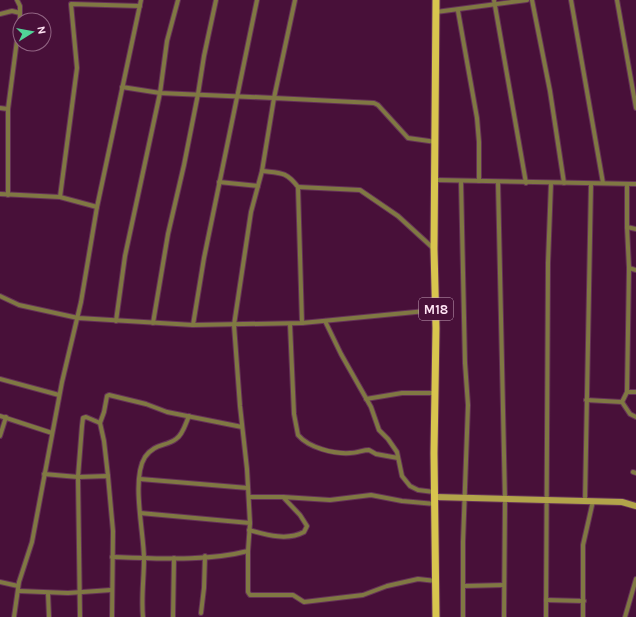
<svg xmlns="http://www.w3.org/2000/svg" width="636" height="617" font-family="Karla,sans-serif">
	<style>
		.lines { fill: none; stroke-linecap: round; stroke-linejoin: round }
		.street-casing { stroke: #653257; stroke-width: 6 }
		.secondary-casing { stroke: #653257; stroke-width: 8 }
		.primary-casing { stroke: #653257; stroke-width: 9 }
		.street { stroke: #807843; stroke-width: 4 }
		.secondary { stroke: #b2a44a; stroke-width: 6 }
		.primary { stroke: #d8c54e; stroke-width: 7 }
		.labels { text-anchor: middle; dominant-baseline: central; stroke-width: 3.5; stroke-linejoin: round; paint-order: stroke }
		.shield { fill: #481039; stroke: #c7a3bb; stroke-width: 1 }
		.shield-label { font-size: 13px; font-weight: bold; fill: #fee2f3 }
	</style>
	<rect width="100%" height="100%" fill="#481039"/>
	<g class="lines">
		<!-- street casing -->
		<g class="street-casing">
			<g id="street">
				<polyline points="494,0 526,183"/>
				<polyline points="532,0 550,91 564,183"/>
				<polyline points="571,0 603,183"/>
				<polyline points="617,0 636,108"/>
				<polyline points="458,11 477,118 479,142 479,181"/>
				<polyline points="436,12 527,0"/>
				<polyline points="0,14 12,11 20,13"/>
				<polyline points="122,87 160,93 274,98 295,0"/>
				<polyline points="0,108 8,109"/>
				<path d="M 262,171 C 280,173 286,171 298,187 L 302,323"/>
				<polyline points="436,180 636,184"/>
				<polyline points="461,181 465,363 468,405 463,542 463,617"/>
				<polyline points="219,182 258,186"/>
				<polyline points="498,182 505,500 504,617"/>
				<polyline points="627,184 627,227 636,229"/>
				<polyline points="298,187 360,190 398,216 433,248"/>
				<polyline points="0,194 60,197 97,207"/>
				<polyline points="8,195 8,109 20,17 20,6 17,0"/>
				<polyline points="60,197 77,68 71,4 140,6"/>
				<polyline points="629,268 636,270"/>
				<polyline points="0,296 19,305 78,318 193,325 302,323 436,310"/>
				<polyline points="116,321 125,256 160,93 167,41 178,0"/>
				<polyline points="325,321 341,354 371,407 379,430 388,439 397,452 402,476 410,486 418,490 434,492"/>
				<polyline points="153,323 168,234 184,165 198,94 204,56 216,0"/>
				<path d="M 290,324 L 294,414 L 298,435 C 309,448 334,454 350,453 C 357,453 363,450 369,450 L 376,454 L 398,458"/>
				<polyline points="193,325 204,258 257,0"/>
				<polyline points="0,379 59,395"/>
				<polyline points="627,392 636,392"/>
				<polyline points="366,399 402,393 435,393"/>
				<polyline points="586,400 622,402 627,392 629,268 627,227"/>
				<polyline points="622,402 630,414 636,417"/>
				<polyline points="0,416 52,433"/>
				<polyline points="100,423 104,412 107,396 109,395 146,404 167,412 242,427"/>
				<polyline points="0,436 6,417"/>
				<polyline points="633,472 636,473"/>
				<polyline points="44,474 78,477 82,426 83,418 86,417 100,423 104,441 108,476"/>
				<polyline points="140,479 248,488"/>
				<path d="M 249,497 L 283,497 L 300,515 L 307,526 L 304,532 C 287,541 267,535 249,530"/>
				<polyline points="283,497 330,500 371,495 402,501 435,504"/>
				<polyline points="585,501 591,184"/>
				<polyline points="250,523 247,469 240,406 234,325 251,212 262,171 274,98 374,103 378,105 408,138 436,142"/>
				<polyline points="248,551 248,592 250,595 293,595 304,602 363,595 387,586 418,579 436,581"/>
				<path d="M 112,557 C 155,558 205,562 248,551 L 250,523 L 140,513"/>
				<polyline points="0,582 18,586"/>
				<polyline points="463,586 504,585"/>
				<polyline points="19,591 68,593 111,590"/>
				<polyline points="48,593 49,617"/>
				<polyline points="546,600 584,601"/>
				<polyline points="201,613 204,588 205,556"/>
				<polyline points="14,617 19,582 32,542 62,382 81,302 97,207 141,0"/>
				<polyline points="80,617 78,477 108,476 113,531 112,617"/>
				<path d="M 143,617 C 141,598 144,578 144,559 C 144,533 131,479 145,457 C 155,443 165,447 176,439 C 183,435 186,422 189,416"/>
				<polyline points="173,617 174,558"/>
				<polyline points="546,617 548,263 551,183"/>
				<polyline points="583,617 583,545 593,501"/>
				<polyline points="625,617 636,579"/>
			</g>
		</g>
		<!-- secondary casing -->
		<g class="secondary-casing">
			<polyline id="secondary" points="435,497 622,502 636,506"/>
		</g>
		<!-- primary casing -->
		<g class="primary-casing">
			<polyline id="primary" points="436,617 434,453 436,328 434,249 436,0"/>
		</g>
		<!-- street -->
		<use href="#street" class="street"/>
		<!-- secondary -->
		<use href="#secondary" class="secondary"/>
		<!-- primary -->
		<use href="#primary" class="primary"/>
	</g>
	<g class="labels">
		<!-- shield labels -->
		<rect class="shield" x="419" y="298" width="34" height="22" rx="3"/>
		<g class="shield-label">
			<text x="436" y="309">M18</text>
		</g>
	</g>
	<!-- north arrow -->
	<g transform="translate(32 32) rotate(79)"><circle r="19" fill="#481039" stroke="#916483"/>
	<path d="M0-3L7 15L0 10L-7 15Z" fill="#51d398"/>
	<text y="-6" font-size="11" font-weight="bold" text-anchor="middle" fill="#fee2f3">N</text>
	</g>
</svg>
